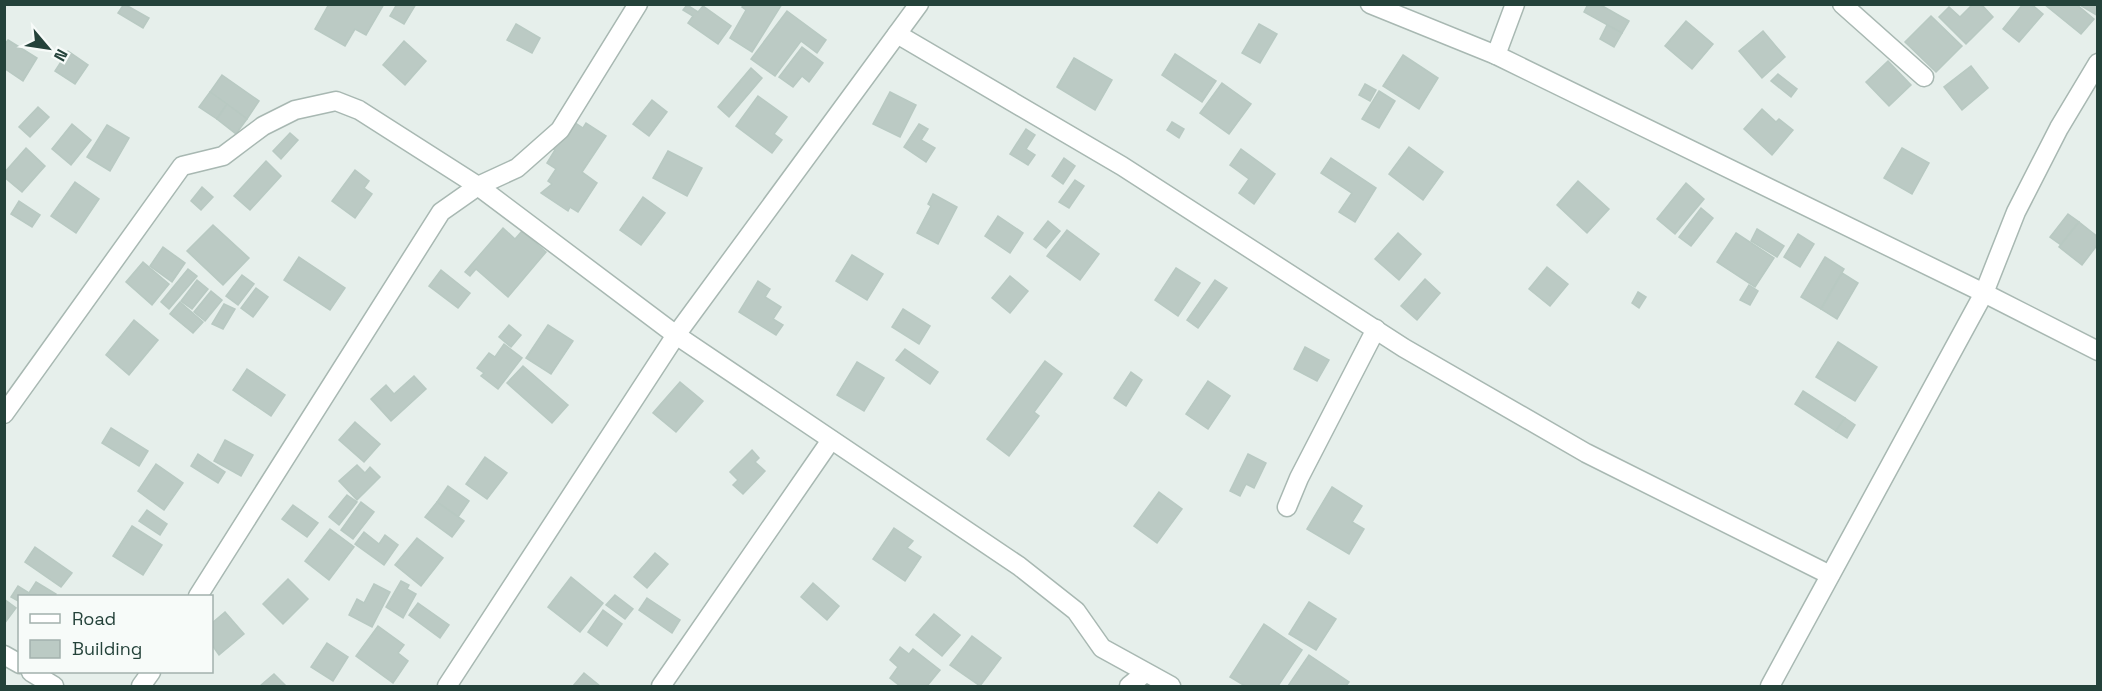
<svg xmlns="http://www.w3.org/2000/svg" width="2102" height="691" font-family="'Space Grotesk',sans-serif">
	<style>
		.building { fill: #bbcac4; stroke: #b8c9c2; stroke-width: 1.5 }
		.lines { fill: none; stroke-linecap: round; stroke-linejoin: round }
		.minor-casing { stroke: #a8b8b2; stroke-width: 21 }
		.minor { stroke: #fff; stroke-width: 18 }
	</style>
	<rect width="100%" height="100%" fill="#e6efeb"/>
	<!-- building -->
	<g class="building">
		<polygon points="124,4 149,18 143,28 118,13"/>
		<polygon points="329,4 384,4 366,35 355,29 345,46 315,29"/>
		<polygon points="397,4 416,4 404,24 390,16"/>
		<polygon points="744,4 782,4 752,52 730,38 746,10 742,7"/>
		<polygon points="1588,4 1599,4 1629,21 1622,33 1584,12"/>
		<polygon points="1973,4 1981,4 1993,17 1966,44 1939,17 1949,7 1960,17"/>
		<polygon points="2023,4 2031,4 2043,14 2019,42 2003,29"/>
		<polygon points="2044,4 2076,4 2094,19 2081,34"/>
		<polygon points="2098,4 2098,16 2080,5 2080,4"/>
		<polygon points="687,5 698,12 703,6 731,26 718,44 688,23 693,16 683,10"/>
		<polygon points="787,11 826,40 817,53 801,41 775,76 751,59"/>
		<polygon points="1931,16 1962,46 1936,72 1905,42"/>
		<polygon points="1686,21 1713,44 1692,69 1665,46"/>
		<polygon points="516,24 540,38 532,53 507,40"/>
		<polygon points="1259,24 1277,34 1260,63 1242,53"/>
		<polygon points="1607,25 1622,33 1614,47 1600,39"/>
		<polygon points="1763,31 1785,57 1762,78 1739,51"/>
		<polygon points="8,40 37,58 23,81 4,68 4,45"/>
		<polygon points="404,41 426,61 405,85 383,65"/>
		<polygon points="802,47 823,63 809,82 802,76 793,87 779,77"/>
		<polygon points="68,51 88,65 75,84 55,71"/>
		<polygon points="1175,54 1216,81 1202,102 1162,75"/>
		<polygon points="1403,55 1438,78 1419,109 1383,86"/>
		<polygon points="1074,58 1112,80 1095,110 1057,87"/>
		<polygon points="1888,61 1911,85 1889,106 1866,82"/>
		<polygon points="1971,66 1988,88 1962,110 1944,87"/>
		<polygon points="751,68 762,78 729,117 718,107"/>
		<polygon points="1778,74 1797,89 1791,97 1771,81"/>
		<polygon points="222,75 259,101 247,119 210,92"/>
		<polygon points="1222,83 1251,104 1229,134 1200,113"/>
		<polygon points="1365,84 1376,90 1370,101 1359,95"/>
		<polygon points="1379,91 1395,101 1379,128 1362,119"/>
		<polygon points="210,92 227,104 217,119 199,107"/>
		<polygon points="890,92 916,105 900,137 873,124"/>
		<polygon points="758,96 787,117 774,134 782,140 772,153 736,126"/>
		<polygon points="652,100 667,112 649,136 633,124"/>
		<polygon points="227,104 247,119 236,134 217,119"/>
		<polygon points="38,107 49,117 30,137 19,127"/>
		<polygon points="1762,109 1776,122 1779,119 1793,130 1772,155 1744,129"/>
		<polygon points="574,122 583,128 586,123 606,136 582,172 597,183 578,212 570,207 568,211 541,193 552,184 548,181 556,169 547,163 555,150 550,147"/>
		<polygon points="1172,122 1184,129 1179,138 1167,130"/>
		<polygon points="72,124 91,140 71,165 52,149"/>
		<polygon points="919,124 928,129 921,140 935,148 926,162 904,147"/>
		<polygon points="107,125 129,138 110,171 87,157"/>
		<polygon points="1026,129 1035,135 1026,149 1035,155 1028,165 1010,154"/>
		<polygon points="290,133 298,140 281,159 273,151"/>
		<polygon points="1409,147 1443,172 1423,200 1389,174"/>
		<polygon points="26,148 45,166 22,192 4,177 4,173"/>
		<polygon points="1902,148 1929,163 1912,194 1884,178"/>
		<polygon points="1241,149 1275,174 1254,204 1239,193 1249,179 1230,165"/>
		<polygon points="668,151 702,168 687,196 653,178"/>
		<polygon points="1064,158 1075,166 1063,184 1052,176"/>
		<polygon points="1331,158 1376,188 1355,222 1339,212 1352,193 1321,173"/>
		<polygon points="266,161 281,176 250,210 234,196"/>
		<polygon points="355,170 369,181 364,188 372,194 355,218 332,201"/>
		<polygon points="1075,180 1084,186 1069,208 1059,202"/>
		<polygon points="1578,181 1609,209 1587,233 1557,205"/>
		<polygon points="75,182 99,199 76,233 51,216"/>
		<polygon points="1686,183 1704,199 1675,234 1657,219"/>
		<polygon points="202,187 213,197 201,210 191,201"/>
		<polygon points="933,194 957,207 938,244 917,233 931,206 928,204"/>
		<polygon points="643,197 665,213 641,245 620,230"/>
		<polygon points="19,201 40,215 32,227 11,214"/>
		<polygon points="1701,208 1713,218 1691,246 1679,237"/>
		<polygon points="2068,214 2079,222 2061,245 2050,237"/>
		<polygon points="998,216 1023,233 1010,253 985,236"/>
		<polygon points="1048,221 1060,231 1046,248 1034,239"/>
		<polygon points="2079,222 2098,237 2098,244 2082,265 2059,247"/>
		<polygon points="213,225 249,258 223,285 187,251"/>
		<polygon points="503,228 515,239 522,231 546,252 508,297 476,269 470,276 465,272"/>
		<polygon points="1757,229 1784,246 1777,257 1751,241"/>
		<polygon points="1067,230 1099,254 1080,280 1047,256"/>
		<polygon points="1398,233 1421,254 1399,280 1375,259"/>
		<polygon points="1736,233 1774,258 1755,287 1717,262"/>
		<polygon points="1798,234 1814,244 1800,267 1784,257"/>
		<polygon points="163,247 185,263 172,282 150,266"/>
		<polygon points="852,255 883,274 867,300 836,281"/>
		<polygon points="299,257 345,288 330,310 284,280"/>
		<polygon points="1825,257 1844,269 1821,309 1801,297"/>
		<polygon points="143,262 169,284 152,305 126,282"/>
		<polygon points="1547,267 1568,284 1550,306 1529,289"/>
		<polygon points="1176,268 1200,283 1178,316 1155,300"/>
		<polygon points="188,269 197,276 169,309 161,302"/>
		<polygon points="441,270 470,293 458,308 429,286"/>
		<polygon points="1842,273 1858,283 1837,319 1821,309"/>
		<polygon points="242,275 254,284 238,305 226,296"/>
		<polygon points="1010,276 1028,291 1010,313 992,298"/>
		<polygon points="1425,279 1440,293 1417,320 1401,306"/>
		<polygon points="197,280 208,289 192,309 181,301"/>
		<polygon points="1215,280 1227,288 1198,328 1187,320"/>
		<polygon points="758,281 770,289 765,297 781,307 773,319 783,325 776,335 739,312"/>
		<polygon points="1749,285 1758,291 1750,305 1740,300"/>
		<polygon points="256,288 268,297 253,317 241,308"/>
		<polygon points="211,291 222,300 205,321 194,312"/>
		<polygon points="1638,292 1646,297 1639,308 1632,303"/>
		<polygon points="180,302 203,322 193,333 170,314"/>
		<polygon points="224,304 235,309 223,329 212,324"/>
		<polygon points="903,309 930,326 919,344 892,327"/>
		<polygon points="134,320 158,340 129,375 106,355"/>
		<polygon points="509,325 521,335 511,347 499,337"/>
		<polygon points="548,325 573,341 551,374 526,358"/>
		<polygon points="1838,342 1877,367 1855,401 1816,377"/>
		<polygon points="504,344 522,358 498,389 481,376 484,373 477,368 489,353 495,357"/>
		<polygon points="1305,347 1329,360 1317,381 1294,369"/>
		<polygon points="905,349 938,372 930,384 896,360"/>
		<polygon points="1045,361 1062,374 1034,412 1039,416 1009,456 987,439"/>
		<polygon points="857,362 884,378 864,411 837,395"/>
		<polygon points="523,366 568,405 552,423 507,383"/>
		<polygon points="247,369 285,395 271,416 233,390"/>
		<polygon points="1131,372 1142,380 1126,406 1114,398"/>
		<polygon points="414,376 426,389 391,421 371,399 386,385 394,394"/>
		<polygon points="1208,381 1230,396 1208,429 1186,414"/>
		<polygon points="680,382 703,401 676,432 653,413"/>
		<polygon points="1803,391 1845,418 1836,431 1795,404"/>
		<polygon points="1845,418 1855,425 1847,438 1836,431"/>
		<polygon points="355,422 380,444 364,462 339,440"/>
		<polygon points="111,428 148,451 139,466 102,443"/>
		<polygon points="225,440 253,455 241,476 214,461"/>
		<polygon points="752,450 759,458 755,462 765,471 743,494 733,485 738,480 730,472"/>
		<polygon points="198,454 225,472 218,483 191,466"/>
		<polygon points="1248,454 1266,463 1254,488 1246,484 1240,496 1230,491"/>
		<polygon points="485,457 507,473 487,499 466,484"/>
		<polygon points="156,464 183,483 164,510 138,491"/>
		<polygon points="357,465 365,473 370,467 380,477 357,500 339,481"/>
		<polygon points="448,486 469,501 458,517 437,502"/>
		<polygon points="1332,487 1362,506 1352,522 1364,529 1349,554 1307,529"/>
		<polygon points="1159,492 1182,509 1157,543 1134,526"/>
		<polygon points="347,495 357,502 339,525 329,517"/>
		<polygon points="361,502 374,512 353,539 341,530"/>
		<polygon points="437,502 464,521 452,537 425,517"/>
		<polygon points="293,505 318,523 307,537 282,519"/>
		<polygon points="147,510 167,524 160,535 139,521"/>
		<polygon points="132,526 162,545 143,575 113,556"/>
		<polygon points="894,528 913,541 907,548 921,557 905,581 873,559"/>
		<polygon points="330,529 354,547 329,580 305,561"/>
		<polygon points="364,532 379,544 385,535 398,545 384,565 355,544"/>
		<polygon points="417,538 443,558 421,586 395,565"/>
		<polygon points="35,547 72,573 61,587 25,562"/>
		<polygon points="655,553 668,564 647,588 634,577"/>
		<polygon points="571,577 603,603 580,632 548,607"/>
		<polygon points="288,579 308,599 283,624 263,604"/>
		<polygon points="401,581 409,585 407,589 416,594 403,618 386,607"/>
		<polygon points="36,582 56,594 55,596 20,596 20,602 11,597 18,586 29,593"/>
		<polygon points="813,583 839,606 827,620 801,597"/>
		<polygon points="374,584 390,592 372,627 349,615 357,599 364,603"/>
		<polygon points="615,595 633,609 625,619 606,605"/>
		<polygon points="647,598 680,620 672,633 639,610"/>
		<polygon points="4,599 16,608 4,624"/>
		<polygon points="1309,602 1336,619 1316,650 1289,634"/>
		<polygon points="418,603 449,625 440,638 409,615"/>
		<polygon points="603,610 622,624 607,646 588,632"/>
		<polygon points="225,612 244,634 219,655 212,645 212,623"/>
		<polygon points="934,614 960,635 942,656 916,635"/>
		<polygon points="1264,624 1302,650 1278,686 1245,686 1230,677"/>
		<polygon points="378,626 404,645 398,653 408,661 393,683 356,656"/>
		<polygon points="972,636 1001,658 980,686 950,665"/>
		<polygon points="327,643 348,657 333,681 311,667"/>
		<polygon points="900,647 909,654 913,649 940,670 927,686 900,686 890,678 898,667 890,660"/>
		<polygon points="1309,655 1349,682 1346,686 1288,686"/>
		<polygon points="584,673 600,686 573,686"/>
		<polygon points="274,674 286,686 260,686"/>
	</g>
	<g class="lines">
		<!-- minor casing -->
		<g class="minor-casing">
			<g id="minor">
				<polyline points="1370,4 1496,55 1984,293 2098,351"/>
				<polyline points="1842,4 1924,77"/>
				<polyline points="897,34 1122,166 1404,348 1586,453 1830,575"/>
				<polyline points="1496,55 1515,4"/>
				<polyline points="4,414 182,166 223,156 263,126 295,110 336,101 359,110 478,186 676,335 1019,566 1076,611 1102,648 1171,686"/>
				<polyline points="1287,507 1299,478 1376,329"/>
				<polyline points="198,596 441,212 478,186 517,168 560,130 638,4"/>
				<polyline points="4,655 20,664"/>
				<polyline points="31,672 54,686"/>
				<polyline points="141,686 151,672"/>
				<polyline points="447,686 676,335 919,4"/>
				<polyline points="661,686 831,440"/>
				<polyline points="1129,686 1145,673"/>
				<polyline points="1770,686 1984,293 2016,212 2059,128 2098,63"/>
			</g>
		</g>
		<!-- minor -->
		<use href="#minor" class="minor"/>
	</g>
	<!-- border -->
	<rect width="2102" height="691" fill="none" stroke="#24423a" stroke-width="12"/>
	<!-- legend -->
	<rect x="18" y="595" width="195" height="78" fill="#f7fbf9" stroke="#a3b1ad" stroke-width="1.5"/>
	<rect x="30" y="614" width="30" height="9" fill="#ffffff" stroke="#a3b1ad" stroke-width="1.5"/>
	<text x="72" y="625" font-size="18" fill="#24423a">Road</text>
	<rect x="30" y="640" width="30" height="18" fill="#bbcac4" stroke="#a3b1ad" stroke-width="1.5"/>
	<text x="72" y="655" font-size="18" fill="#24423a">Building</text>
	<!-- north arrow -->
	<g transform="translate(48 48) rotate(119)" stroke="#f7fbf9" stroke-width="4.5" paint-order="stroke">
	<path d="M0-4.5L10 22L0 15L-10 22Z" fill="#24423a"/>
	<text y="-9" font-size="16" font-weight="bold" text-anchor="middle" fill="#24423a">N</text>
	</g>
</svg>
